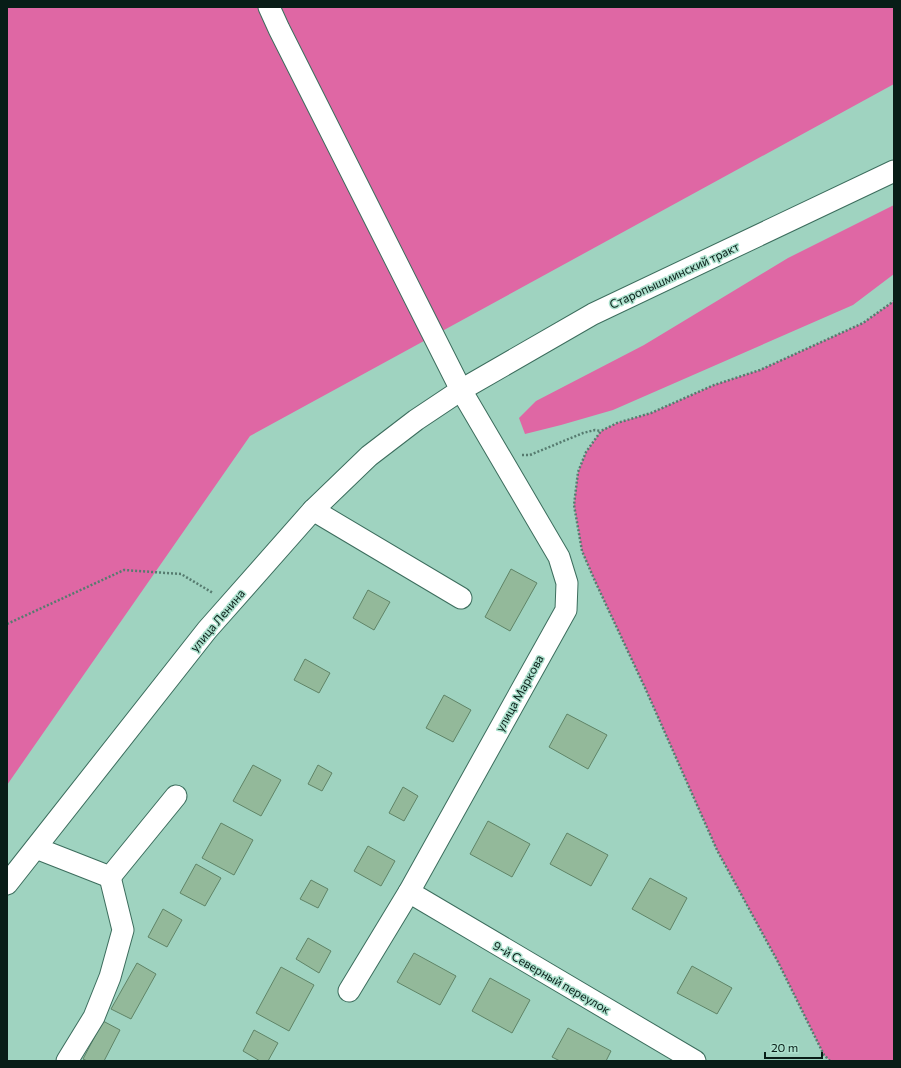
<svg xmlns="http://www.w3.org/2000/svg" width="901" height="1068" font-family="Commissioner,sans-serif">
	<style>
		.forest { fill: #df67a4 }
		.building { fill: #93b99a; stroke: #5f8467 }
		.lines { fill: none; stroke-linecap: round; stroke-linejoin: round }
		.minor-casing { stroke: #3c6d5d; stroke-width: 23 }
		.path { stroke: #567b6f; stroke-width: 2.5; stroke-dasharray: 2 2; stroke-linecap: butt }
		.minor { stroke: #fff; stroke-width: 21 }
		.labels { text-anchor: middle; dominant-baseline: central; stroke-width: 3; stroke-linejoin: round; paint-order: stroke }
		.street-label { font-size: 12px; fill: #081d17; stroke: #ace0cd }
	</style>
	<rect width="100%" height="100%" fill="#9fd3c0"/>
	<!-- forest -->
	<g class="forest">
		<polygon points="7,7 894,7 894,84 250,436 7,785"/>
		<polygon points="894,205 894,274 853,305 613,410 561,425 525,434 519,418 536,401 644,345 788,258"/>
		<polygon points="894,301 894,1061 830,1061 824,1055 778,962 717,850 646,690 595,581 582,551 574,505 578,472 586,452 601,431 617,423 651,413 714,385 760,370 863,323"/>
	</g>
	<!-- building -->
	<g class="building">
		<polygon points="511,569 537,583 510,631 485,617"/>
		<polygon points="368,590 390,602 374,630 353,618"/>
		<polygon points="305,659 330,673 319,693 294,680"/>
		<polygon points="444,695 471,710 453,742 426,728"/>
		<polygon points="567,714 607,735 588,769 549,747"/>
		<polygon points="253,765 281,780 261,816 233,801"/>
		<polygon points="318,765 332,773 322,791 308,784"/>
		<polygon points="403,787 418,796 404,821 389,813"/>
		<polygon points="488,821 530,844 512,877 470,854"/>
		<polygon points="221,823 253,840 234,875 202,858"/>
		<polygon points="567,833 608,855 591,886 550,864"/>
		<polygon points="368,846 395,861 381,886 354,871"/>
		<polygon points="196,864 221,878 205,906 180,893"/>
		<polygon points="650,878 687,898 670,930 632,909"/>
		<polygon points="311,880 328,889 318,908 300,899"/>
		<polygon points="163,909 182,920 167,947 148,937"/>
		<polygon points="308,938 331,951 319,973 296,959"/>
		<polygon points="414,953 456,976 440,1005 397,982"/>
		<polygon points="137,963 156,974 131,1019 111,1009"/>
		<polygon points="692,966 732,988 717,1014 677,993"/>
		<polygon points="281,967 314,985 289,1031 256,1013"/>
		<polygon points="490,978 530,1000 512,1033 472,1011"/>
		<polygon points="103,1021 120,1030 104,1061 87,1061 83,1059"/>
		<polygon points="568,1028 611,1051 606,1061 560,1061 552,1057"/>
		<polygon points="254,1030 278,1043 268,1061 260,1061 243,1051"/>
	</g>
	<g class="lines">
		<!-- minor casing -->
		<g class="minor-casing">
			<g id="minor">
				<polyline points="269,7 279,29 461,390 559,557 567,583 566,610 409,892 349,991"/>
				<polyline points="313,510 461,598"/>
				<polyline points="36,848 110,877 176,796"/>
				<polyline points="7,884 207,630 313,510 369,456 416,420 461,390 593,314 894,171"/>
				<polyline points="409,892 695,1061"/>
				<polyline points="67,1061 94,1017 110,977 123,930 110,877"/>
			</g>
		</g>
		<!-- path -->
		<g class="path">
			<polyline points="522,455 530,455 583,433 595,430 601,431"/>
			<polyline points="7,624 124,570 181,574 213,593"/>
			<polyline points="830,1061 824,1055 778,962 717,850 646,690 595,581 582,551 574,505 578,472 586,452 601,431 617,423 651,413 714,385 760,370 863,323 894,301"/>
		</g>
		<!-- minor -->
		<use href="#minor" class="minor"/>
	</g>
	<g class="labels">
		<!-- street labels -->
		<g class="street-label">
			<text transform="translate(674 275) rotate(-25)">Старопышминский тракт</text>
			<text transform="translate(217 620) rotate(-50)">улица Ленина</text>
			<text transform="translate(519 693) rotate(-61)">улица Маркова</text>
			<text transform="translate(552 977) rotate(30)">9-й Северный переулок</text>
		</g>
	</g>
	<!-- border -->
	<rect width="901" height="1068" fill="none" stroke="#081d17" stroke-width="16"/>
	<!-- scale -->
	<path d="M765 1052v6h57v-6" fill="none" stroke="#081d17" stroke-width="2"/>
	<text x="771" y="1052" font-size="12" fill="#081d17" stroke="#ace0cd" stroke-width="3" paint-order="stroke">20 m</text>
</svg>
